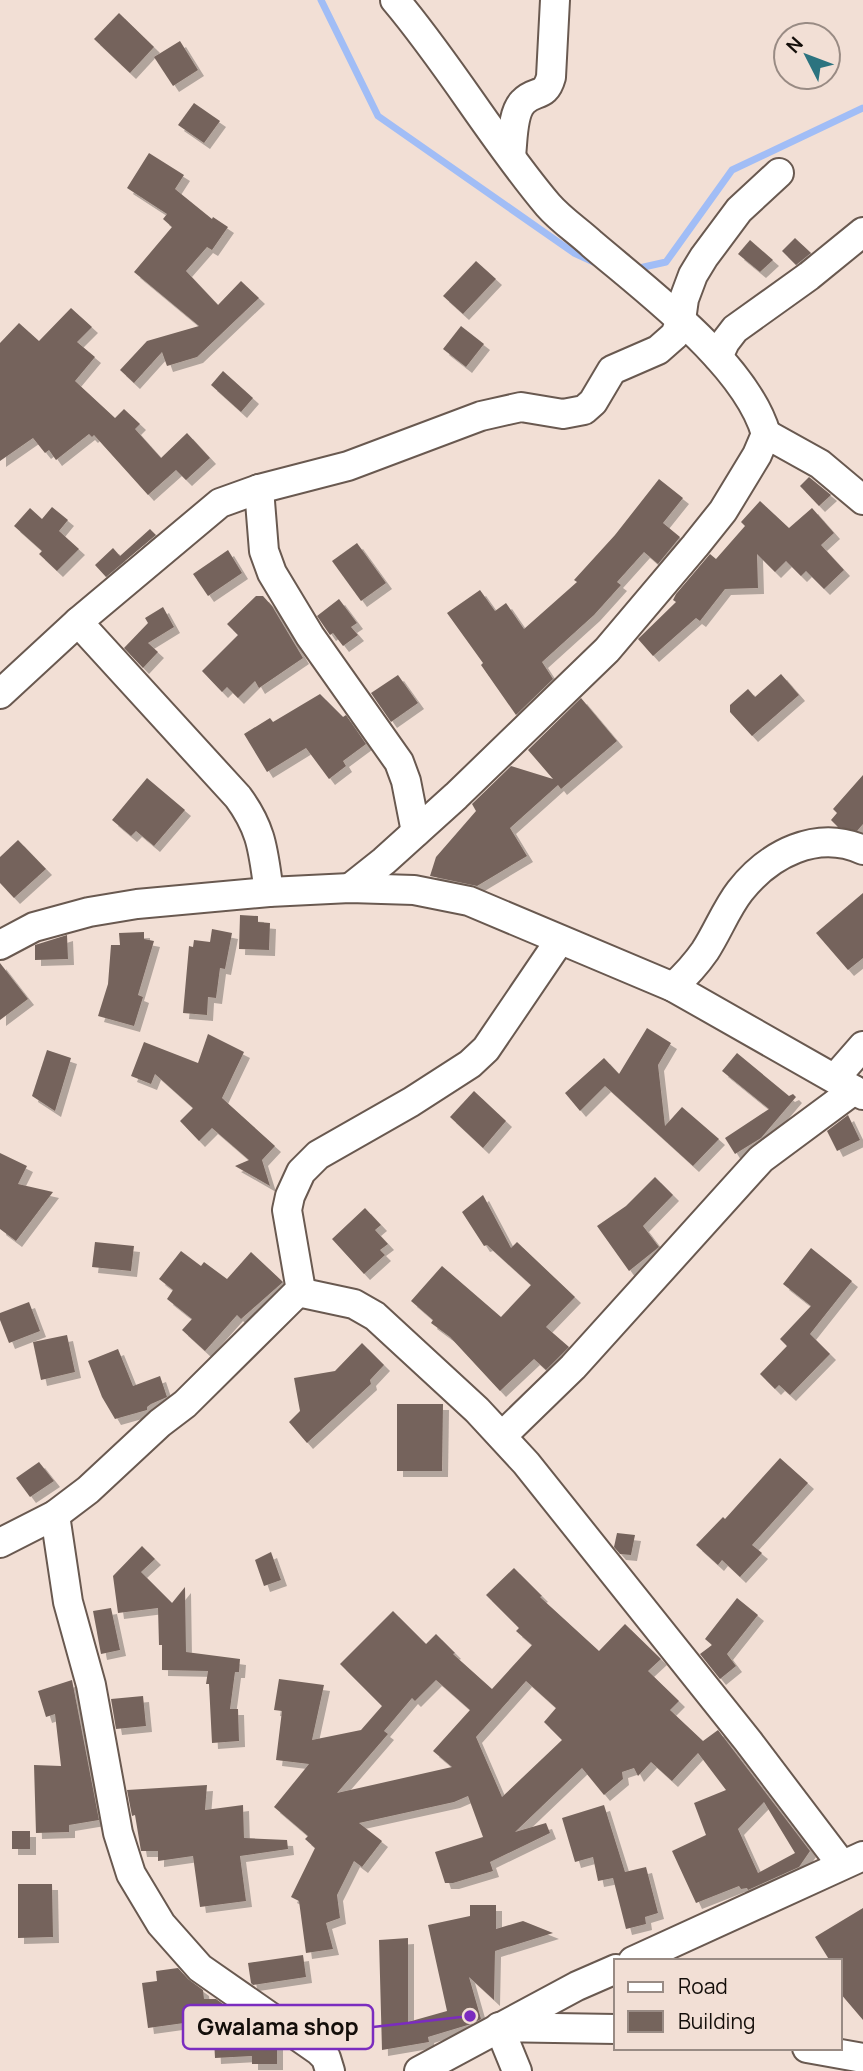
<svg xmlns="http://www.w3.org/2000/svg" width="863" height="2071" font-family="Manrope,sans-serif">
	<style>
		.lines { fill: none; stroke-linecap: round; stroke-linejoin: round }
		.stream { stroke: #a1bdf6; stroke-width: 7 }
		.building { fill: #75645c; fill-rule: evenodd; filter: url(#shadow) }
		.street-casing { stroke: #695950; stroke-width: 32 }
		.street { stroke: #fff; stroke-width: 28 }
		.leader { fill: none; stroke: #7b2cbf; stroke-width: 2.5 }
		.callout-dot { fill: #7b2cbf; stroke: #f2dfd5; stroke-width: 2.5 }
		.callout { fill: #f2dfd5; stroke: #7b2cbf; stroke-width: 2.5 }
		.callout-label { font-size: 23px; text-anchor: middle; font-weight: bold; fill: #140e0a }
	</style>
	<defs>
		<filter id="shadow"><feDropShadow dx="6" dy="6" stdDeviation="0" flood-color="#0004"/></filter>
	</defs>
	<rect width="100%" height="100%" fill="#f2dfd5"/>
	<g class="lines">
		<!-- stream -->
		<g class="stream">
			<polyline points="321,0 378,116 574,253 598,264"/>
			<polyline points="635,269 666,262 732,170 863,108"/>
		</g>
	</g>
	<!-- building -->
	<g class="building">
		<polygon points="119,13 154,47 130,73 94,39"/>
		<polygon points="180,41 198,70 173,86 154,57"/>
		<polygon points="194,103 220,121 204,143 178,125"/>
		<polygon points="149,153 184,175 175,189 212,219 213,217 228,227 212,250 207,247 186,271 218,305 241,281 259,298 197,357 167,366 162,352 134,383 120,370 147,341 199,326 134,272 172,227 163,219 167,214 127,188"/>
		<polygon points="795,238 811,253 796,265 782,251"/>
		<polygon points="750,240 773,260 760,272 738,254"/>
		<polygon points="476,261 496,279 463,314 443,296"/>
		<polygon points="71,308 92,327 77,342 95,357 75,381 115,418 124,409 140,424 135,429 161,458 187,433 210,458 186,480 176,470 148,495 94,435 92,437 89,434 56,460 49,450 45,453 33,438 0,461 0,343 19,323 39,341"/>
		<polygon points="461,326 484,344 466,367 443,349"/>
		<polygon points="223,371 253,398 241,412 211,385"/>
		<polygon points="809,477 831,495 819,506 800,486"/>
		<polygon points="659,479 683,498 663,523 680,537 658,564 644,552 617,582 621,585 594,615 542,662 553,679 516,715 481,665 483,663 447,613 480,590 495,611 506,603 524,629 577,582 574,580 615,535"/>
		<polygon points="760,501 789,528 812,508 834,533 821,545 844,570 824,589 806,571 801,576 786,561 775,572 757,554 758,588 725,589 700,621 696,618 653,656 638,639 676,602 673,600 676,594 710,554 716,559 745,526 741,522"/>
		<polygon points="52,507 68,520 59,531 79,549 57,571 39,554 42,551 14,526 30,508 42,519"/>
		<polygon points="150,529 156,535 106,577 95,565 113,548 120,556"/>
		<polygon points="357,543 386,583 361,601 332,561"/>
		<polygon points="228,550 242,573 208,596 193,574"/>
		<polygon points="256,596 263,596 272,606 303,658 259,688 255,681 238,698 227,687 222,692 202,671 238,635 227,624"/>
		<polygon points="339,599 357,623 351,627 358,635 343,646 333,633 330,635 317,616"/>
		<polygon points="163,607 174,627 148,643 158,652 143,668 124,648 148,623 145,618"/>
		<polygon points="781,674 799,695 752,736 730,712 730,705 748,689 755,697"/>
		<polygon points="398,675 418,703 391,722 371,693"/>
		<polygon points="320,694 343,717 346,715 366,744 343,761 346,766 329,779 306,748 267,772 244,734 270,718 273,722"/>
		<polygon points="581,698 617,741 561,789 558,785 510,828 527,856 477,886 430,876 436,857 476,811 472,804 511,766 553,779 528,750"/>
		<polygon points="863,775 863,824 857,831 838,827 831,820 837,813 833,809"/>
		<polygon points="147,778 185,810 154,846 136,831 131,836 112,820"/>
		<polygon points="18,840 46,869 14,898 0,883 0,857"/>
		<polygon points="863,893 863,958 848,970 816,933"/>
		<polygon points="240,915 258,916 258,922 270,923 269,950 239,949"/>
		<polygon points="212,929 232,933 225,969 220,968 216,998 208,997 207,1015 183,1013 189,946 193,947 194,940 210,942"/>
		<polygon points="144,932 144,939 154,941 138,995 143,997 134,1026 98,1016 108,984 111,945 120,945 119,933"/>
		<polygon points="67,935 68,959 35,960 35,945"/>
		<polygon points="0,963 28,999 0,1020"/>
		<polygon points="647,1028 671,1043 658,1065 665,1126 682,1107 719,1139 693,1166 605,1086 580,1111 565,1093 604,1058 619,1074"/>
		<polygon points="208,1034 244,1052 222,1098 275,1146 262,1160 270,1186 235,1166 249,1160 212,1128 199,1141 180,1121 193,1108 155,1074 151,1084 131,1076 144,1042 198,1063"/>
		<polygon points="47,1050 71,1058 55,1111 32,1096"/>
		<polygon points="737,1053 789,1096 793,1094 796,1097 761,1138 735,1154 725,1138 769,1109 722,1071"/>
		<polygon points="474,1091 506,1121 483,1148 450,1117"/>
		<polygon points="848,1115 860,1140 837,1151 827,1131"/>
		<polygon points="0,1153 27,1166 18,1184 53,1192 16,1241 0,1229"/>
		<polygon points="655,1177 673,1195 643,1226 659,1247 629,1271 597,1226 626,1206"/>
		<polygon points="483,1195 511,1248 517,1242 575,1297 546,1327 569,1347 546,1370 534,1359 500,1391 450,1337 431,1323 433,1320 411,1301 442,1266 501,1317 531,1285 487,1245 484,1246 462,1212"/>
		<polygon points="365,1208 381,1225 375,1230 388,1244 380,1250 385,1255 364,1274 332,1239"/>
		<polygon points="95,1242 134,1246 131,1271 92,1267"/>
		<polygon points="811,1248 852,1281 810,1334 830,1354 790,1395 779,1385 775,1389 760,1374 787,1346 780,1339 811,1306 783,1284"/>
		<polygon points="181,1251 201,1266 204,1262 227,1279 251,1252 283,1282 241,1319 237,1315 205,1351 182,1330 192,1319 167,1299 173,1290 159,1279"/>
		<polygon points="29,1302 40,1331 9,1343 0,1320 0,1313"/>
		<polygon points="67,1335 75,1372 41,1380 33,1342"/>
		<polygon points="362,1343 384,1365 370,1380 371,1384 307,1443 289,1422 300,1411 294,1378 335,1371"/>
		<polygon points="118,1349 133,1386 160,1376 167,1397 151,1404 147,1407 147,1410 115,1419 102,1397 88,1361"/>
		<polygon points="397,1404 443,1404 442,1471 397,1471"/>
		<polygon points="780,1458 808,1483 752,1545 762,1553 740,1577 722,1560 718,1565 696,1545 723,1517 725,1519"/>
		<polygon points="39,1462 54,1481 30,1497 16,1478"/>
		<polygon points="617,1533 635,1535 631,1555 620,1554 614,1547"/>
		<polygon points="142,1546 155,1559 141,1572 172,1603 185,1587 186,1652 240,1659 239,1672 235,1672 230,1709 238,1709 239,1741 212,1743 209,1684 206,1684 208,1671 162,1670 162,1645 159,1645 158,1608 118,1613 113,1576"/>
		<polygon points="271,1552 281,1580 264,1586 255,1560"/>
		<path d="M 514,1568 L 542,1596 L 540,1597 L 599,1651 L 625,1624 L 661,1659 L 648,1671 L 679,1701 L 670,1710 L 703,1741 L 718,1730 L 810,1851 L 799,1867 L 748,1890 L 747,1888 L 741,1889 L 739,1886 L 696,1903 L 672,1851 L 706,1835 L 694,1803 L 726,1790 L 698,1753 L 672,1781 L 651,1762 L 638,1776 L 634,1768 L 622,1772 L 623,1779 L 604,1795 L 582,1768 L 515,1832 L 546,1823 L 550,1833 L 490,1862 L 493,1871 L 453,1883 L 445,1883 L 435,1852 L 483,1837 L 468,1796 L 454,1802 L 359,1823 L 382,1841 L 362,1867 L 354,1861 L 337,1895 L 340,1918 L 326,1923 L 333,1949 L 306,1953 L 299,1901 L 291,1897 L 315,1848 L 305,1839 L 308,1836 L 274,1807 L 309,1764 L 276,1760 L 282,1711 L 274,1710 L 279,1679 L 324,1685 L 312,1740 L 361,1730 L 382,1706 L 340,1664 L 393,1611 L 426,1644 L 436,1634 L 455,1653 L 453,1654 L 492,1689 L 532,1645 L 516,1631 L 519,1628 L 486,1595 ZM 436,1680 L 470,1710 L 433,1751 L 452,1767 L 337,1793 L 388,1734 L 384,1731 L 412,1698 L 415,1701 ZM 526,1681 L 556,1708 L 544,1722 L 562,1740 L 502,1797 L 476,1737 ZM 764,1802 L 795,1853 L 758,1873 L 738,1829 Z"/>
		<polygon points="737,1598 758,1615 727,1654 736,1666 720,1679 700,1654 712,1645 705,1639"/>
		<polygon points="111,1608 120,1650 101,1654 93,1611"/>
		<polygon points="72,1680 99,1820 69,1825 69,1832 36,1833 34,1765 61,1766 55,1714 46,1717 38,1691"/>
		<polygon points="143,1696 146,1726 116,1729 111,1699"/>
		<polygon points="207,1785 205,1810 243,1805 244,1838 287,1840 288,1849 240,1856 246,1901 200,1907 193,1856 158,1861 158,1851 141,1851 135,1815 132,1816 127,1790"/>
		<polygon points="604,1805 625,1872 646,1867 658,1913 645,1917 646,1924 626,1929 613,1878 598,1881 593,1857 575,1862 562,1818"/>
		<rect x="12" y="1831" width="18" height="18"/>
		<polygon points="18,1884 52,1884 53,1937 18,1938"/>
		<polygon points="470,1905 496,1905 496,1929 523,1921 553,1933 495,1951 494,2000 469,1977 481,2019 471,2024 428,2037 429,2042 382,2050 379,1940 408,1938 408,2022 447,2011 428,1925 470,1916"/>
		<polygon points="863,1908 863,2020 840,1993 840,1961 830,1961 815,1937"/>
		<polygon points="303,1955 306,1977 253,1985 251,1983 248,1963"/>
		<polygon points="178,1968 188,1979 203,1990 204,1999 216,1999 233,2011 233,2035 267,2035 277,2042 277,2064 252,2064 252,2056 215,2058 213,2019 148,2028 142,1983 157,1981 156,1971"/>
	</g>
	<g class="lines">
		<!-- street casing -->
		<g class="street-casing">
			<g id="street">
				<path d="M 511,156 C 513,140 512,113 523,102 C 535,89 545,99 551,77 L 555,0"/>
				<polyline points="718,357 725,342 735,329 809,276 863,232"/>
				<polyline points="766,434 820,464 863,500"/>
				<polyline points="259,489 264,551 272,573 310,636 399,762 406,781 416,832"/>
				<path d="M 78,622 L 238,797 C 263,831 263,852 269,892"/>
				<polyline points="0,694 78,622 220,503 259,489 348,466 481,416 521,407 563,414 584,410 593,402 612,370 658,350 675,335 681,320 684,299 693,275 704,257 739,210 779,173"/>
				<path d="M 350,888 L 384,861 L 456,796 L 607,650 L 695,546 L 723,511 L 757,455 L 766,434 C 746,364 647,291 592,244 C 578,231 561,220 548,205 C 493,140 450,65 395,0"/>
				<polyline points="0,945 34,927 89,912 137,904 269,892 350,888 414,890 469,901 673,987 863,1095"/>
				<path d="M 673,987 C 685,976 696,964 705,951 C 718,931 726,909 740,891 C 769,854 817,829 863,850"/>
				<polyline points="835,1078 863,1046"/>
				<polyline points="298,1292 354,1304 375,1316 477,1410 526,1463 748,1741 842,1865"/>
				<polyline points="502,1436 573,1367 761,1159 854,1090"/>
				<polyline points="55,1515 68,1602 91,1685 118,1833 131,1874 161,1924 200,1968 319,2051 326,2058 330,2071"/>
				<polyline points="0,1543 55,1515 88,1490 160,1423 185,1404 298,1292 300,1285 287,1210 290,1196 301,1172 318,1155 411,1102 470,1064 486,1049 560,940"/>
				<polyline points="633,1961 863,1856"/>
				<polyline points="807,2048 863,2058"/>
				<polyline points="419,2071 577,1986 616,1969"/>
				<polyline points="517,2071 499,2027 616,2029"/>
			</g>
		</g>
		<!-- street -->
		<use href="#street" class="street"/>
	</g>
	<!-- callouts -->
	<path class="leader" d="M470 2016L373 2027"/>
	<circle class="callout-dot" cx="470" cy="2016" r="7"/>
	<rect class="callout" x="183" y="2005" width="190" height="44" rx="7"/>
	<g class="callout-label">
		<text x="278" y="2035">Gwalama shop</text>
	</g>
	<!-- legend -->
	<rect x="614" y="1959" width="228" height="91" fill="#f2dfd5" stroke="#998b84" stroke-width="2"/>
	<rect x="628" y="1982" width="35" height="10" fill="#ffffff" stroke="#998b84" stroke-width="2"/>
	<text x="678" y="1994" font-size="21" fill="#140e0a">Road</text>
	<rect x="628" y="2011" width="35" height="21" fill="#75645c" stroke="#998b84" stroke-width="2"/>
	<text x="678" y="2029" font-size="21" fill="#140e0a">Building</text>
	<!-- north arrow -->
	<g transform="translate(807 56) rotate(312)"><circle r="33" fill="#f2dfd5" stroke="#998b84" stroke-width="2"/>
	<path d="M0-5L12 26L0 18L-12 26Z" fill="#2c737f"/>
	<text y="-10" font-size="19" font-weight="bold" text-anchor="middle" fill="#140e0a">N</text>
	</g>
</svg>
